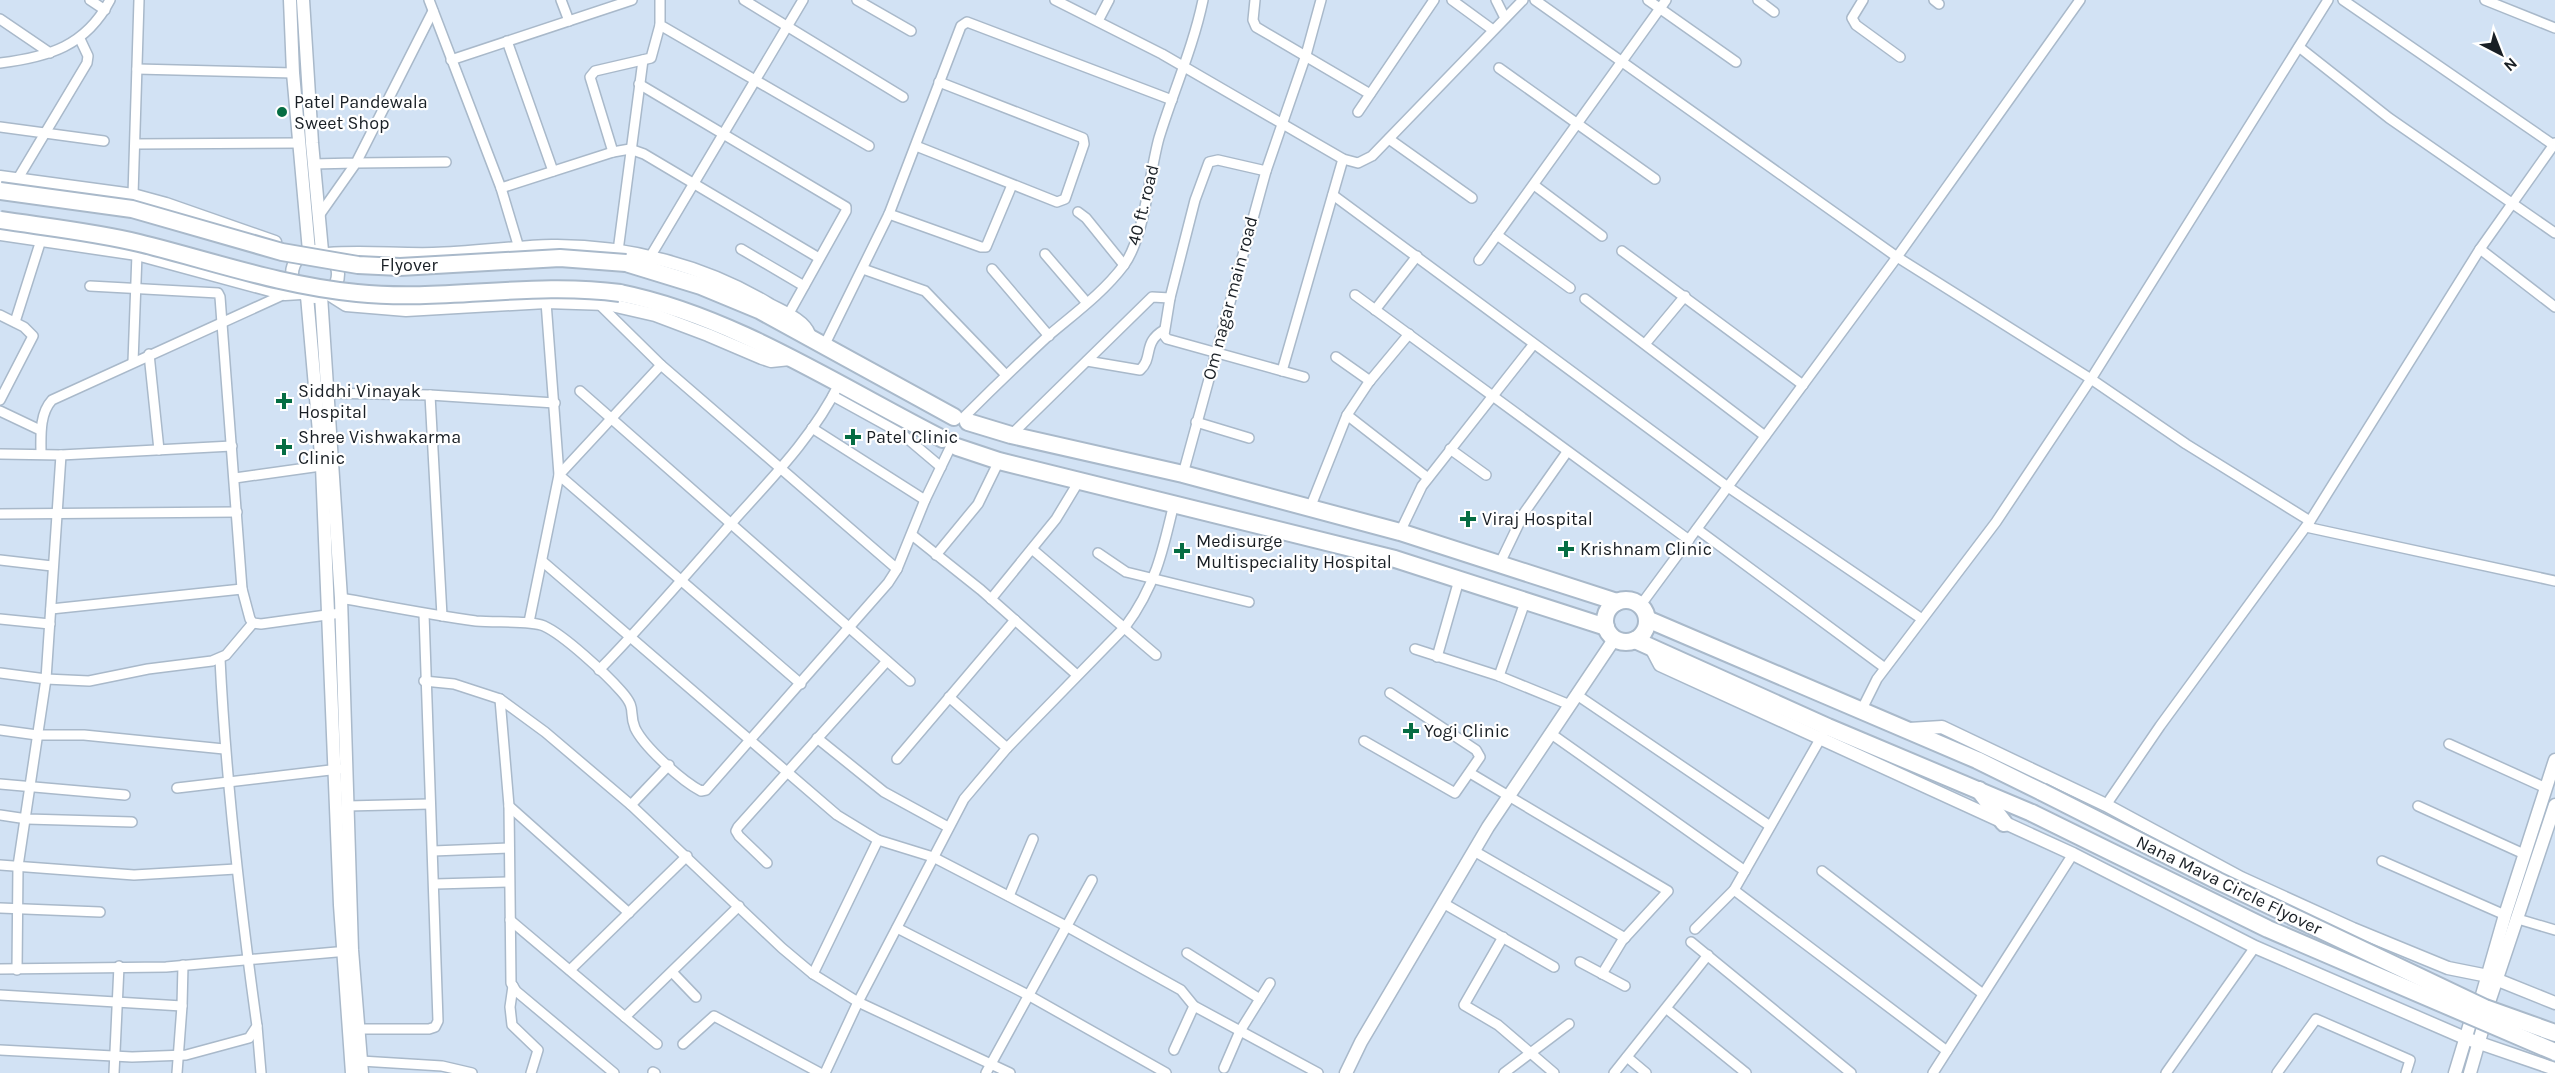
<svg xmlns="http://www.w3.org/2000/svg" width="2555" height="1073" font-family="Karla,sans-serif">
	<style>
		.lines { fill: none; stroke-linecap: round; stroke-linejoin: round }
		.street-casing { stroke: #a9b9ca; stroke-width: 12 }
		.secondary-casing { stroke: #a9b9ca; stroke-width: 15 }
		.highway-casing { stroke: #a9b9ca; stroke-width: 20 }
		.street { stroke: #fff; stroke-width: 9 }
		.secondary { stroke: #fff; stroke-width: 12 }
		.highway { stroke: #fff; stroke-width: 16 }
		.highway-bridge-casing { stroke: #a9b9ca; stroke-width: 20; stroke-linecap: butt }
		.highway-bridge { stroke: #fff; stroke-width: 16 }
		.poi-dot { fill: #056d43; stroke: #fff; stroke-width: 2 }
		.labels { text-anchor: middle; dominant-baseline: central; stroke-width: 4.5; stroke-linejoin: round; paint-order: stroke }
		.poi-label { font-size: 18px; fill: #191f25; stroke: #fff; text-anchor: start }
		.street-label { font-size: 18px; fill: #191f25; stroke: #fff }
	</style>
	<rect width="100%" height="100%" fill="#d2e2f4"/>
	<g class="lines">
		<!-- street casing -->
		<g class="street-casing">
			<g id="street">
				<polyline points="90,0 105,10"/>
				<polyline points="429,0 501,188 519,248"/>
				<polyline points="561,0 569,21"/>
				<polyline points="660,0 660,25 869,146"/>
				<polyline points="744,0 903,97"/>
				<polyline points="857,0 911,31"/>
				<polyline points="1055,0 1162,54 1343,159 1358,163 1372,156 1523,0"/>
				<polyline points="1255,0 1253,20 1256,27 1370,94"/>
				<polyline points="1452,0 1493,30"/>
				<polyline points="1496,0 1505,18"/>
				<polyline points="1535,0 1897,257 2091,379 2186,444 2310,521"/>
				<polyline points="1648,0 1736,62"/>
				<polyline points="1758,0 1774,12"/>
				<polyline points="1863,0 1852,18 1856,25 1900,57"/>
				<polyline points="1934,0 1939,4"/>
				<polyline points="2343,0 2555,146"/>
				<polyline points="2485,0 2555,28"/>
				<polyline points="0,19 50,53"/>
				<polyline points="1098,21 1109,0"/>
				<polyline points="507,41 553,171"/>
				<polyline points="2299,47 2389,118 2555,233"/>
				<polyline points="451,60 632,0"/>
				<path d="M 0,63 C 49,57 86,46 110,0"/>
				<polyline points="1499,68 1655,179"/>
				<polyline points="137,69 293,73"/>
				<polyline points="639,84 846,207 846,211 788,315"/>
				<polyline points="1358,112 1434,0"/>
				<polyline points="0,127 104,141"/>
				<polyline points="1389,139 1472,198"/>
				<polyline points="136,144 299,143"/>
				<polyline points="916,146 1057,202 1065,199 1084,144 1083,138 939,82"/>
				<polyline points="613,152 590,77 595,71 651,58 660,25"/>
				<polyline points="313,164 356,163 433,11"/>
				<polyline points="1266,171 1218,160 1209,162 1195,200 1170,298 1164,335 1167,339 1304,377"/>
				<polyline points="17,180 87,63 88,56 80,39"/>
				<polyline points="1534,185 1602,236"/>
				<polyline points="501,188 613,152 630,149 644,154 819,258"/>
				<polyline points="133,195 139,0"/>
				<polyline points="1333,195 1728,487 1922,619"/>
				<polyline points="1078,212 1086,218 1124,265"/>
				<polyline points="889,214 981,247 986,247 1012,185"/>
				<polyline points="318,217 356,163 446,162"/>
				<polyline points="1497,235 1570,288"/>
				<polyline points="741,249 804,286"/>
				<polyline points="2480,249 2555,307"/>
				<polyline points="618,251 643,60"/>
				<polyline points="1622,251 1803,385"/>
				<polyline points="1045,254 1087,303"/>
				<polyline points="650,257 803,0"/>
				<polyline points="1479,260 1666,0"/>
				<polyline points="863,269 925,291 1006,375"/>
				<polyline points="992,269 1049,336"/>
				<polyline points="90,286 218,293 220,297 242,589 250,619 253,623 261,624 341,613"/>
				<polyline points="1355,295 1689,540"/>
				<polyline points="1585,299 1765,436"/>
				<polyline points="598,303 661,365 897,569"/>
				<polyline points="1375,310 1417,256"/>
				<polyline points="0,315 24,327 33,336 0,400"/>
				<polyline points="15,322 41,240"/>
				<polyline points="1645,344 1685,296"/>
				<polyline points="824,346 889,214 961,26 967,22 1172,100"/>
				<polyline points="149,354 159,450"/>
				<polyline points="1336,357 1370,381"/>
				<path d="M 1087,361 L 1140,370 C 1154,357 1142,343 1164,330"/>
				<polyline points="133,362 137,254"/>
				<polyline points="661,365 559,475 801,684"/>
				<polyline points="1282,371 1343,159"/>
				<polyline points="580,391 910,681"/>
				<polyline points="321,393 430,395 555,403"/>
				<polyline points="430,395 442,616"/>
				<polyline points="833,396 902,434 941,467"/>
				<polyline points="0,411 40,430"/>
				<polyline points="1347,415 1428,478"/>
				<path d="M 963,418 C 991,390 1019,363 1048,336 C 1074,314 1104,292 1124,265 C 1145,236 1149,174 1159,138 C 1173,92 1193,48 1203,0"/>
				<polyline points="1196,422 1249,438"/>
				<polyline points="812,428 925,500"/>
				<polyline points="1011,435 1152,297 1170,298"/>
				<polyline points="1450,449 1486,475"/>
				<polyline points="0,454 61,455 232,446"/>
				<path d="M 41,454 C 41,437 39,414 52,400 L 285,294"/>
				<polyline points="1183,474 1266,171 1306,55 1321,0"/>
				<polyline points="235,478 328,465"/>
				<polyline points="1310,508 1347,415 1369,382 1409,334"/>
				<polyline points="0,514 237,512"/>
				<polyline points="2306,527 2555,581"/>
				<polyline points="1697,529 1885,668"/>
				<polyline points="1400,532 1422,486 1533,345"/>
				<polyline points="912,535 981,590 1077,675"/>
				<polyline points="1032,549 1156,655"/>
				<polyline points="1098,553 1126,572 1249,602"/>
				<polyline points="936,555 978,504 999,461"/>
				<polyline points="0,560 52,566"/>
				<polyline points="542,561 837,815 878,840 933,857 1066,926 1181,990 1194,1006 1318,1073"/>
				<polyline points="1500,563 1524,513 1567,452"/>
				<path d="M 341,598 C 386,606 431,615 476,621 C 495,623 530,620 544,626 C 564,635 606,674 621,691 C 638,710 628,711 635,728 C 644,747 682,781 701,791 L 706,790 L 888,583 L 897,569 L 925,500 L 951,446"/>
				<polyline points="991,599 1056,519 1079,481"/>
				<polyline points="1640,606 1897,257 2080,0"/>
				<polyline points="51,609 242,589"/>
				<polyline points="0,619 50,624"/>
				<polyline points="529,622 559,475 546,302"/>
				<polyline points="1415,649 1499,676 1525,602"/>
				<polyline points="1437,657 1459,580"/>
				<path d="M 599,670 C 647,621 691,569 736,518 C 773,477 814,435 839,384"/>
				<polyline points="0,673 46,679 89,681 148,669 212,661 226,655 253,623"/>
				<polyline points="1499,676 1570,705"/>
				<polyline points="424,681 454,684 500,699 545,732 631,805 782,948 813,974 858,1002 1010,1073"/>
				<polyline points="1577,695 1770,826"/>
				<polyline points="949,697 1007,748"/>
				<polyline points="500,699 509,806 511,983 516,991 614,1073"/>
				<polyline points="1861,711 1877,679 1996,522 2091,379 2328,0"/>
				<polyline points="0,730 37,735 84,735 224,749"/>
				<polyline points="1550,733 1745,871"/>
				<polyline points="817,738 884,792 948,827"/>
				<polyline points="1364,741 1455,793 1480,757 1476,750 1390,693"/>
				<polyline points="2449,744 2546,788"/>
				<polyline points="897,759 1015,620"/>
				<polyline points="1470,773 1668,891 1622,941 1602,974"/>
				<polyline points="0,784 125,795"/>
				<polyline points="177,788 339,769"/>
				<polyline points="631,805 669,765"/>
				<polyline points="2106,805 2160,726 2310,521 2480,249 2555,143"/>
				<polyline points="347,806 430,804"/>
				<polyline points="509,806 629,913"/>
				<polyline points="2418,806 2524,854"/>
				<polyline points="0,815 27,819 132,822"/>
				<polyline points="433,851 509,848"/>
				<polyline points="1474,851 1625,938"/>
				<polyline points="2382,861 2505,915"/>
				<polyline points="767,863 739,836 736,831 738,827 887,661"/>
				<polyline points="0,865 134,875 236,869"/>
				<polyline points="1822,871 1983,994"/>
				<polyline points="435,884 508,882"/>
				<polyline points="1734,890 1947,1051"/>
				<polyline points="1009,896 1033,839"/>
				<polyline points="1443,903 1554,967"/>
				<polyline points="0,908 100,912"/>
				<polyline points="2518,919 2555,930"/>
				<polyline points="510,920 657,1044"/>
				<polyline points="897,928 1028,995 1166,1073"/>
				<polyline points="1695,929 1734,890 1823,734"/>
				<polyline points="1503,937 1464,1005 1498,1025 1554,1073"/>
				<polyline points="1691,942 1851,1073"/>
				<polyline points="1187,953 1260,999"/>
				<polyline points="1580,962 1625,986"/>
				<polyline points="0,969 166,967 348,951"/>
				<polyline points="17,970 18,866 46,679 61,455"/>
				<polyline points="570,970 687,856"/>
				<polyline points="672,972 696,997"/>
				<polyline points="813,974 878,840"/>
				<polyline points="513,986 510,1007 512,1025 538,1050 531,1073"/>
				<polyline points="0,995 182,1006 183,965"/>
				<polyline points="1667,1009 1746,1073"/>
				<polyline points="625,1017 739,906"/>
				<polyline points="257,1026 261,1073"/>
				<polyline points="359,1029 429,1029 435,1027 438,1021 424,614"/>
				<polyline points="683,1044 714,1016 820,1073"/>
				<path d="M 0,1050 L 132,1057 L 186,1055 L 249,1038 L 257,1026 C 240,904 226,782 220,659"/>
				<polyline points="1174,1050 1194,1006"/>
				<polyline points="1627,1057 1646,1073"/>
				<polyline points="361,1061 442,1066 472,1073"/>
				<polyline points="1224,1068 1240,1031 1270,983"/>
				<polyline points="653,1072 655,1073"/>
				<polyline points="114,1073 119,966"/>
				<polyline points="177,1073 182,1006"/>
				<path d="M 825,1073 L 858,1002 L 964,799 L 1007,748 L 1125,627 C 1155,587 1163,551 1174,503"/>
				<polyline points="986,1073 1092,880"/>
				<polyline points="1504,1073 1569,1024"/>
				<polyline points="1614,1073 1708,955"/>
				<polyline points="1933,1073 2073,854"/>
				<polyline points="2166,1073 2255,947"/>
				<polyline points="2277,1073 2316,1019 2410,1060 2406,1073"/>
			</g>
		</g>
		<!-- secondary casing -->
		<g class="secondary-casing">
			<g id="secondary">
				<polyline points="290,0 293,73 309,251"/>
				<polyline points="303,0 312,143 322,251"/>
				<polyline points="0,177 133,195 166,204 275,242"/>
				<polyline points="0,234 137,254 285,294 301,293"/>
				<circle cx="315" cy="274" r="23"/>
				<path d="M 328,254 C 363,251 398,255 433,254 C 473,253 512,247 552,246 C 626,245 706,266 770,305 C 783,312 804,320 809,334"/>
				<polyline points="327,293 346,305 406,310 546,302 607,304 655,315 708,335 762,358 771,361 790,359"/>
				<polyline points="307,296 322,466 340,905 352,1073"/>
				<polyline points="321,296 341,598 352,950 362,1073"/>
				<polyline points="1650,646 1660,665 2073,854 2255,947 2465,1038 2555,1069"/>
				<polyline points="1909,729 1942,727 2106,805 2241,878 2353,929 2448,968 2488,976 2555,1003"/>
				<polyline points="2480,1002 2505,915 2555,760"/>
				<polyline points="2488,1005 2555,805"/>
				<polyline points="1346,1073 1361,1042 1488,827 1615,638"/>
				<polyline points="2455,1073 2471,1020"/>
				<polyline points="2470,1073 2484,1024"/>
			</g>
		</g>
		<!-- highway casing -->
		<g class="highway-casing">
			<g id="highway">
				<polyline points="626,263 701,286 759,310 954,417"/>
				<path d="M 620,293 C 734,316 840,387 943,439"/>
				<polyline points="968,422 1011,435 1183,474 1400,532 1617,602"/>
				<polyline points="957,447 999,461 1395,559 1606,627"/>
				<circle cx="1626" cy="621" r="21"/>
				<polyline points="1647,619 1977,760 2042,792"/>
				<polyline points="1635,640 1828,727 2032,813"/>
				<polyline points="1979,790 2004,823"/>
			</g>
		</g>
		<!-- street -->
		<use href="#street" class="street"/>
		<!-- secondary -->
		<use href="#secondary" class="secondary"/>
		<!-- highway -->
		<use href="#highway" class="highway"/>
		<!-- highway-bridge casing -->
		<g class="highway-bridge-casing">
			<g id="highway-bridge">
				<polyline points="0,191 132,209 282,252 358,265 400,267 560,258 626,263"/>
				<path d="M 0,220 C 46,227 94,232 139,243 C 212,261 282,286 357,293 C 445,302 532,281 620,293"/>
				<polyline points="2042,792 2218,881 2485,1008 2555,1033"/>
				<polyline points="2032,813 2268,929 2555,1052"/>
			</g>
		</g>
		<!-- highway-bridge -->
		<use href="#highway-bridge" class="highway-bridge"/>
	</g>
	<!-- markers -->
	<g class="poi-dot">
		<circle cx="282" cy="112" r="6"/>
		<path d="M281 392h6v6h6v6h-6v6h-6v-6h-6v-6h6z"/>
		<path d="M850 428h6v6h6v6h-6v6h-6v-6h-6v-6h6z"/>
		<path d="M281 438h6v6h6v6h-6v6h-6v-6h-6v-6h6z"/>
		<path d="M1465 510h6v6h6v6h-6v6h-6v-6h-6v-6h6z"/>
		<path d="M1563 540h6v6h6v6h-6v6h-6v-6h-6v-6h6z"/>
		<path d="M1179 542h6v6h6v6h-6v6h-6v-6h-6v-6h6z"/>
		<path d="M1408 722h6v6h6v6h-6v6h-6v-6h-6v-6h6z"/>
	</g>
	<g class="labels">
		<!-- poi labels -->
		<g class="poi-label">
			<text x="294" y="102">Patel Pandewala<tspan x="294" dy="21">Sweet Shop</tspan></text>
			<text x="298" y="391">Siddhi Vinayak<tspan x="298" dy="21">Hospital</tspan></text>
			<text x="298" y="437">Shree Vishwakarma<tspan x="298" dy="21">Clinic</tspan></text>
			<text x="866" y="437">Patel Clinic</text>
			<text x="1482" y="519">Viraj Hospital</text>
			<text x="1196" y="541">Medisurge<tspan x="1196" dy="21">Multispeciality Hospital</tspan></text>
			<text x="1580" y="549">Krishnam Clinic</text>
			<text x="1424" y="731">Yogi Clinic</text>
		</g>
		<!-- street labels -->
		<g class="street-label">
			<text transform="translate(1143 205) rotate(-76)">40 ft. road</text>
			<text x="409" y="265">Flyover</text>
			<text transform="translate(1230 298) rotate(-75)">Om nagar main road</text>
			<text transform="translate(2229 885) rotate(26)">Nana Mava Circle Flyover</text>
		</g>
	</g>
	<!-- north arrow -->
	<g transform="translate(2501 54) rotate(138)" stroke="#ffffff" stroke-width="4.5" paint-order="stroke">
	<path d="M0-4.5L10 22L0 15L-10 22Z" fill="#191f25"/>
	<text y="-9" font-size="16" font-weight="bold" text-anchor="middle" fill="#191f25">N</text>
	</g>
</svg>
